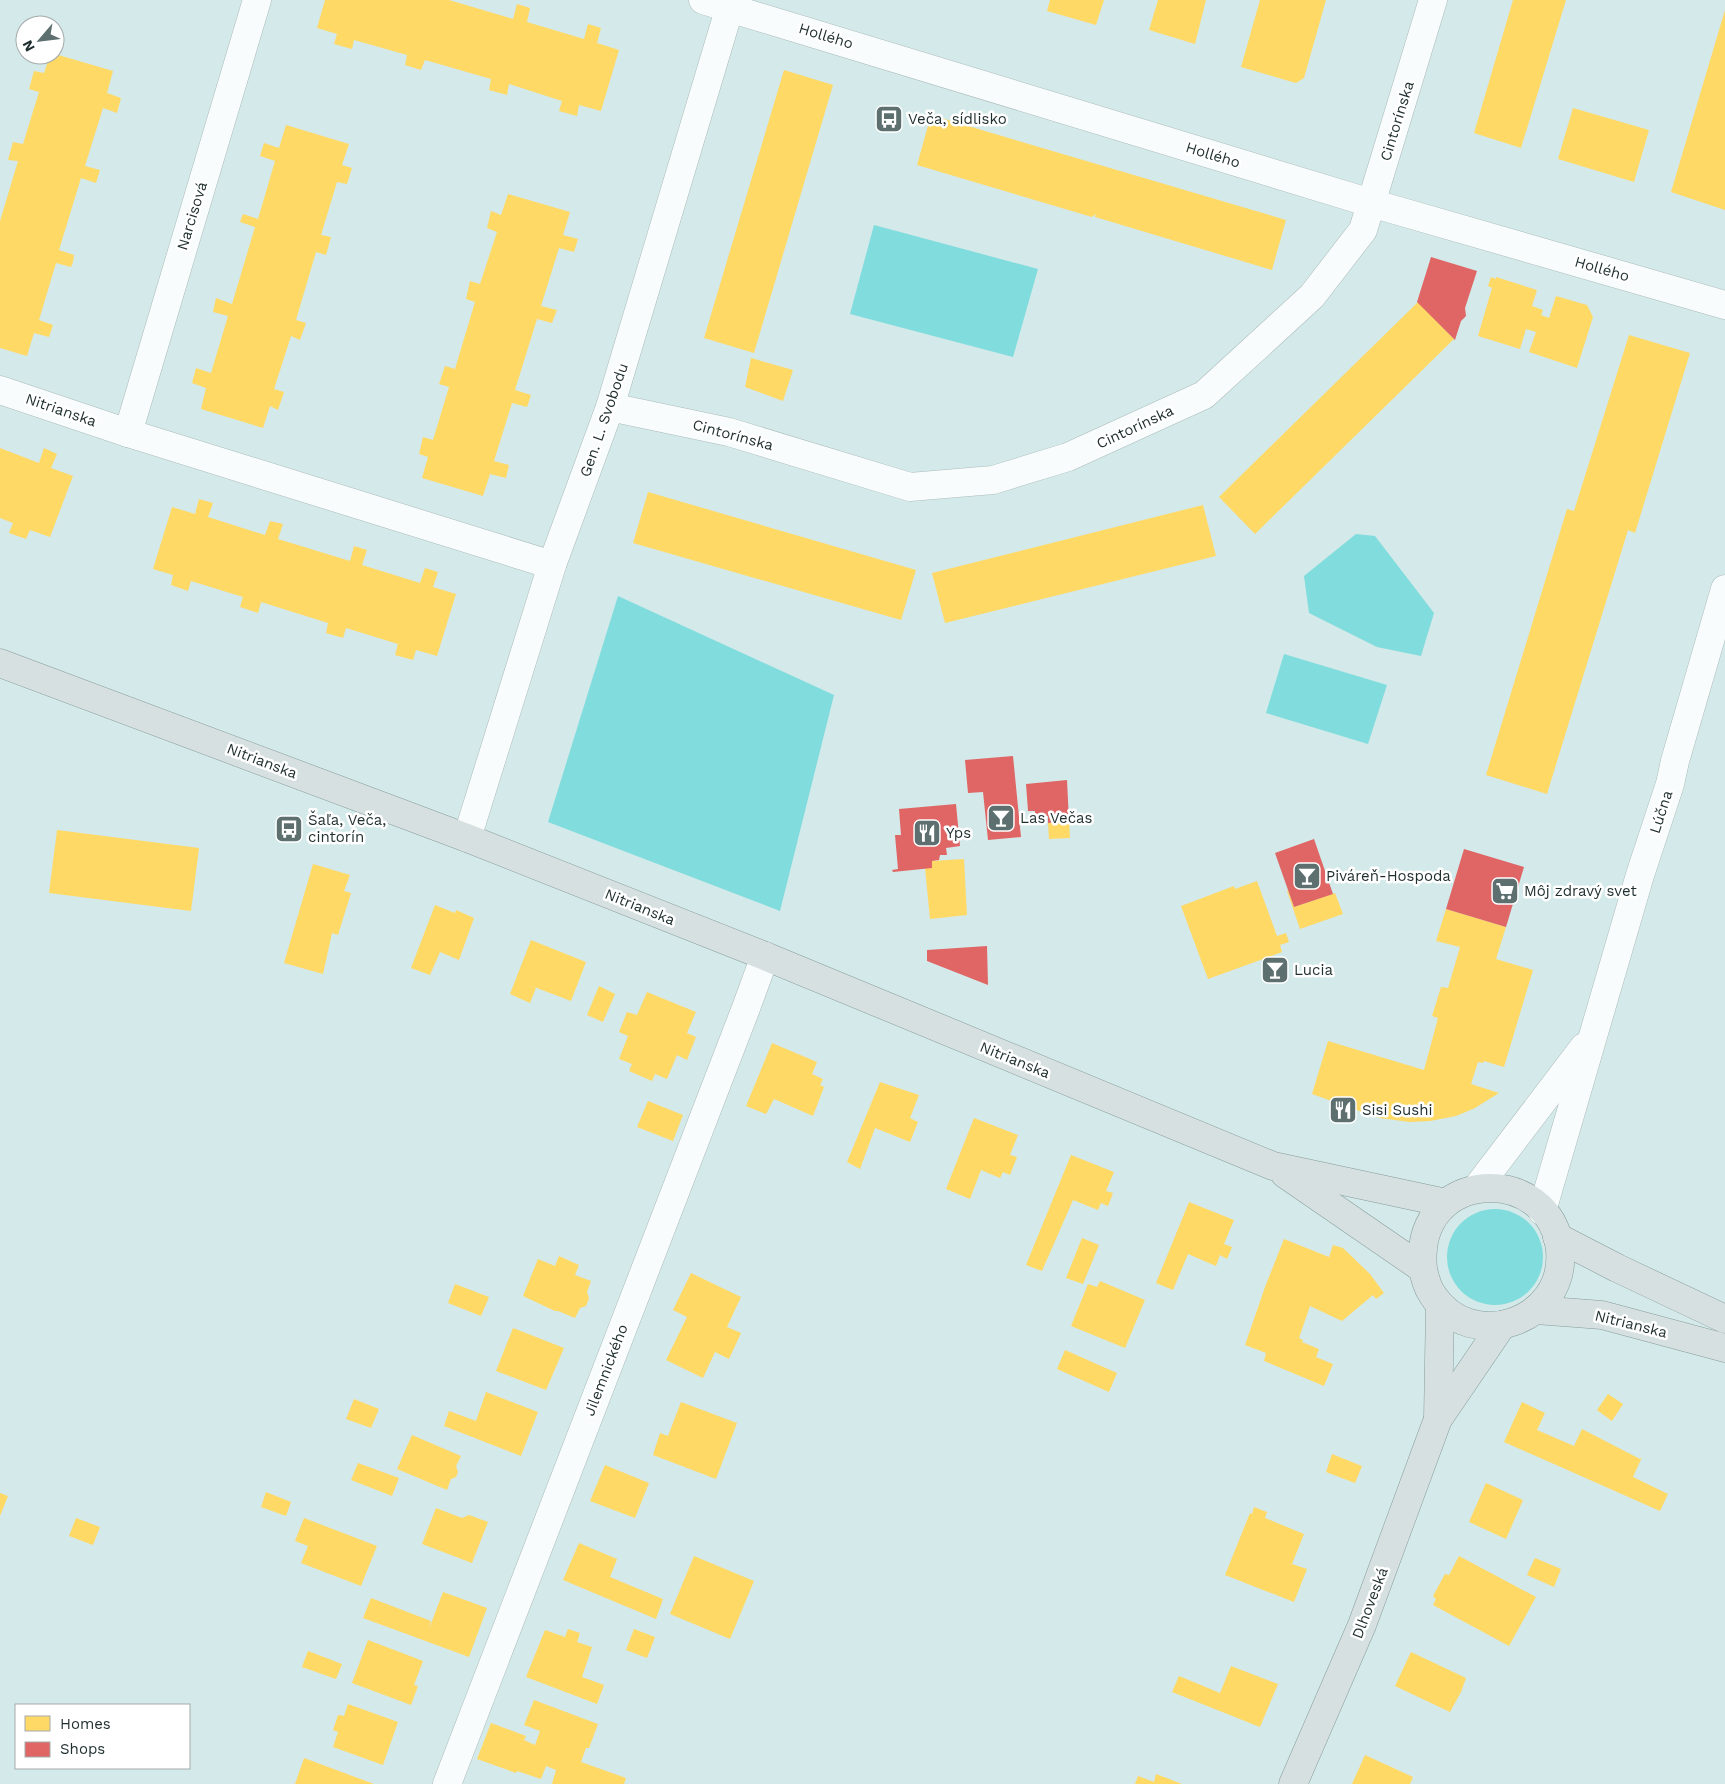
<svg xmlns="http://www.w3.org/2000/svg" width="1725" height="1784" font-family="'Work Sans',sans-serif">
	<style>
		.green { fill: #80dcdd }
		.homes { fill: #ffd966 }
		.shops { fill: #e06666 }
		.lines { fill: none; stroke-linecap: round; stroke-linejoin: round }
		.minor-casing { stroke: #abbbbb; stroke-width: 29 }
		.major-casing { stroke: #869c9c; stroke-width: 29 }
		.minor { stroke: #f9fcfc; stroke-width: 28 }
		.major { stroke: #d7e0e0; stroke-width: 28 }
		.labels { text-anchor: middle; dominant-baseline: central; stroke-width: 5; stroke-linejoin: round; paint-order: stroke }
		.street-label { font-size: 15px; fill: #1f2e2e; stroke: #fff }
		.poi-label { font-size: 15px; fill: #1f2e2e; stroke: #fff; text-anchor: start }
	</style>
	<rect width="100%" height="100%" fill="#d4e9e9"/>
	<!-- green -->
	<g class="green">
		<polygon points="874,225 1038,269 1013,357 850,314"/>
		<polygon points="1356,534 1375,536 1434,613 1421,656 1377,647 1309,613 1304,576"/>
		<polygon points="618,596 834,695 780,911 548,822"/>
		<polygon points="1284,654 1387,685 1368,744 1266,713"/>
		<circle cx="1495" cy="1257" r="48"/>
	</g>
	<!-- homes -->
	<g class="homes">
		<polygon points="325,0 449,0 513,19 517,4 530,8 527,22 584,39 588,24 601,28 597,43 619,50 601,111 579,105 577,116 559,111 562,101 509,84 507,95 489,90 491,79 425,60 421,70 405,65 407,55 354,40 352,49 334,44 337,34 317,28"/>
		<polygon points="1050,0 1104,0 1096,25 1047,11"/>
		<polygon points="1158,0 1206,0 1195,44 1149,30"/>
		<polygon points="1260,0 1326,0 1304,78 1296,83 1241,67"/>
		<polygon points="1513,0 1566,0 1521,148 1474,133"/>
		<polygon points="1725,10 1725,210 1671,192"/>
		<polygon points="55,54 113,71 107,93 121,98 117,113 103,108 85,166 100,170 96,183 81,178 59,250 74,255 73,262 71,267 56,263 39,320 53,325 49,337 34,333 27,356 0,348 0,221 18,161 8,160 13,142 23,144 39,92 29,89 34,71 44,73 50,55"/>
		<polygon points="784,70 833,85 754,353 704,338"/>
		<polygon points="1573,108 1649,130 1634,182 1558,159"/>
		<polygon points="931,115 1286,220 1272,270 1095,217 1096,214 1092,217 917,165"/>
		<polygon points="286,125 349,144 342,165 352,168 347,184 337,182 321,235 331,237 326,255 316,252 296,320 306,323 300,340 291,336 274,389 284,392 278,410 270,406 263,428 201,409 206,388 192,383 196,368 211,373 228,316 213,312 216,298 232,304 255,227 240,222 243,214 258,219 275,161 260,156 264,143 279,148"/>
		<polygon points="508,194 570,212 563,235 578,239 574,252 559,248 541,306 557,310 552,323 537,319 515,390 531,395 527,407 512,403 494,461 509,465 506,478 490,474 483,496 422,478 428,457 419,454 423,437 433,440 449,387 439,384 445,366 455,369 475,302 466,299 470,281 480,284 497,232 487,228 491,211 501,215"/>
		<polygon points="1491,277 1496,279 1496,277 1537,290 1532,306 1543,310 1541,315 1549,318 1556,296 1587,305 1593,317 1577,368 1529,352 1536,332 1526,329 1520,349 1478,336 1492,288 1488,286"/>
		<polygon points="1418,302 1454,339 1255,534 1219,497"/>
		<polygon points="1629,335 1690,353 1635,533 1628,530 1547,794 1486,775 1567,509 1574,511"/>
		<polygon points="751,358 793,370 783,401 745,387"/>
		<polygon points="0,448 39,463 44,448 57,454 51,468 73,476 50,537 30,530 26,539 9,533 13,523 0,518"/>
		<polygon points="648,492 916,570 901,620 633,543"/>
		<polygon points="199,499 213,503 208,517 265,535 270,521 283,524 278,539 350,561 354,546 367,550 362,565 420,583 425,568 438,572 433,587 456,594 437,656 416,650 413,660 395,655 398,644 346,628 343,638 326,633 328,623 261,602 258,613 240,607 243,597 191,581 188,591 171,585 173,575 153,569 172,507 195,514"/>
		<polygon points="1203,505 1216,556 945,623 932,573"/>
		<polygon points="1069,821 1070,838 1049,839 1048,823"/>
		<polygon points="57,830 199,848 191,911 49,893"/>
		<polygon points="964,859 967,915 930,919 925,868 932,868 932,861"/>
		<polygon points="313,864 350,875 344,891 351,893 338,935 332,933 323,974 284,963"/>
		<polygon points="1257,881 1277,936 1286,933 1289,942 1280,945 1282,952 1208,979 1181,906 1234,886 1235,889"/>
		<polygon points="1288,890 1294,907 1335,893 1343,914 1300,929 1287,891"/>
		<polygon points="435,905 455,913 456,910 474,918 459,960 440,952 430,975 411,968"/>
		<polygon points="1446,909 1506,927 1496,959 1533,970 1504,1067 1484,1061 1483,1063 1478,1062 1471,1084 1499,1093 1475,1108 1456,1116 1430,1121 1410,1122 1379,1118 1312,1094 1328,1041 1424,1070 1438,1018 1432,1016 1441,987 1448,988 1460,947 1436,941"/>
		<polygon points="531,940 586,962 571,1001 529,985 536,988 530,1003 510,994"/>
		<polygon points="599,986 615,994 603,1022 587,1015"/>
		<polygon points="647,992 696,1012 687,1033 696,1037 687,1060 677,1055 667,1079 655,1074 652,1081 629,1071 632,1064 619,1059 628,1036 619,1032 627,1012 637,1015"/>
		<polygon points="772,1043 817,1062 812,1074 823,1079 820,1085 824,1087 813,1116 774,1099 766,1114 746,1106"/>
		<polygon points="880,1082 919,1095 910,1118 918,1122 910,1142 875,1128 860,1169 847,1162"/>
		<polygon points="648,1101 683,1115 673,1141 637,1127"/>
		<polygon points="974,1118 1018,1135 1010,1155 1017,1157 1010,1175 1003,1172 1000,1178 981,1170 970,1199 946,1189"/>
		<polygon points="1071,1155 1114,1172 1106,1191 1113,1193 1108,1206 1101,1203 1098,1210 1073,1200 1042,1271 1026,1265"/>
		<polygon points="1189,1202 1234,1220 1224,1244 1232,1247 1227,1259 1220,1255 1216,1266 1188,1254 1173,1290 1156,1283"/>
		<polygon points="1082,1238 1099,1245 1083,1284 1066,1278"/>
		<polygon points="1284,1239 1329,1257 1333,1245 1343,1248 1370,1274 1384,1293 1376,1299 1373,1295 1342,1321 1310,1306 1299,1338 1303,1340 1302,1342 1319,1349 1316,1357 1333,1364 1324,1386 1264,1361 1266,1353 1245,1345 1265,1287"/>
		<polygon points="559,1256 579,1265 575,1275 591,1281 587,1292 589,1298 586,1306 580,1308 575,1318 558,1311 555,1311 523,1296 538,1259 555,1266"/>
		<polygon points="691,1273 741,1297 727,1327 741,1333 729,1359 715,1352 703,1378 666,1360 687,1317 673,1310"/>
		<polygon points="1100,1281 1145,1300 1125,1348 1071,1326 1088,1284 1097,1287"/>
		<polygon points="455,1284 489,1297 481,1316 448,1303"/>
		<polygon points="513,1328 564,1348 546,1390 496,1371"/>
		<polygon points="1065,1350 1117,1373 1109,1392 1057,1369"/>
		<polygon points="486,1392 538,1412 521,1456 444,1426 449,1411 476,1421"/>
		<polygon points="1608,1394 1623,1404 1612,1421 1597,1410"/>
		<polygon points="354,1399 379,1409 371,1428 346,1419"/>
		<polygon points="681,1402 737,1423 716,1479 653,1455 660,1433 668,1436"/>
		<polygon points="1522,1402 1545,1413 1537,1430 1574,1446 1582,1429 1640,1459 1642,1457 1633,1477 1668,1494 1660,1511 1504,1442"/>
		<polygon points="412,1435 461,1456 456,1466 458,1472 456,1477 451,1479 447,1490 397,1469"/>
		<polygon points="1332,1454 1362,1466 1355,1483 1326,1472"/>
		<polygon points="358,1463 399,1478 392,1496 351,1480"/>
		<polygon points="605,1465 649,1483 635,1518 590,1501"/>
		<polygon points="1486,1483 1523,1500 1506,1539 1469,1522"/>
		<polygon points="266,1492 291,1502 286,1516 261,1507"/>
		<polygon points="0,1493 8,1496 0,1516"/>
		<polygon points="1254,1507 1267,1512 1265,1518 1304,1534 1292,1564 1307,1569 1294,1602 1225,1575 1250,1513 1252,1514"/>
		<polygon points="436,1508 462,1518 469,1515 488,1522 472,1563 422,1544"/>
		<polygon points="76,1518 100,1527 93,1545 69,1536"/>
		<polygon points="304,1518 377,1546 361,1586 301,1563 308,1546 295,1541"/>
		<polygon points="579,1543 617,1559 610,1577 663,1599 656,1619 563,1580"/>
		<polygon points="694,1556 754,1581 730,1639 670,1614"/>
		<polygon points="1459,1556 1536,1597 1509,1646 1433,1605 1436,1599 1433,1596 1445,1574 1449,1575"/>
		<polygon points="1535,1558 1561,1569 1554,1587 1527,1575"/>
		<polygon points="443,1592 487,1608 469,1657 363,1618 371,1598 431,1621 429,1629"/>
		<polygon points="568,1629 580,1633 577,1642 592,1647 582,1677 604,1685 597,1704 526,1677 545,1630 565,1637"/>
		<polygon points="634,1629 655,1637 647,1658 626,1650"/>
		<polygon points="368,1640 423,1661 414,1685 418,1686 411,1705 352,1683"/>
		<polygon points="308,1651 342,1664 336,1679 302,1667"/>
		<polygon points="1411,1652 1466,1678 1461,1692 1450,1712 1395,1686"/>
		<polygon points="1231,1666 1278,1684 1260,1727 1172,1692 1179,1676 1220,1693"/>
		<polygon points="534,1700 598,1724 589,1748 586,1748 581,1762 626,1778 624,1784 552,1784 556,1770 546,1766 541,1779 517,1771 516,1773 477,1759 491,1723 526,1736 524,1740 535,1745 540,1731 524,1725"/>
		<polygon points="348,1704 398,1722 383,1765 333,1747 338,1732 333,1730 338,1715 344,1716"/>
		<polygon points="1365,1755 1413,1777 1410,1784 1352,1784"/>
		<polygon points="304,1758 374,1784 295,1784"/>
		<polygon points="1156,1774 1182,1784 1135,1784 1138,1776 1154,1782"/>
	</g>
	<!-- shops -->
	<g class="shops">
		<polygon points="1431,257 1477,271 1465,308 1466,316 1461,321 1455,340 1417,302"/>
		<polygon points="1013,756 1021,837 988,840 983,792 968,793 965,760"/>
		<polygon points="1067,780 1069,821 1048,823 1048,816 1035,818 1035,811 1028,811 1026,784"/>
		<polygon points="956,804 960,846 946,848 947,855 940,855 939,860 932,861 932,868 893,872 892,870 898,869 895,835 901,835 899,809"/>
		<polygon points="1314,839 1333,894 1294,907 1275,853"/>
		<polygon points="1464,849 1524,867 1506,927 1446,909"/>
		<polygon points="987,946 988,985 927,961 927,950"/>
	</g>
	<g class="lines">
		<!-- minor casing -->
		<g class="minor-casing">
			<g id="minor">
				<polyline points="703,0 1371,203 1725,305"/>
				<polyline points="0,390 128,433 552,565"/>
				<polyline points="610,407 729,432 910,487 993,480 1068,457 1204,395 1312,296 1363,230 1433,0"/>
				<polyline points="128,433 257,0"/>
				<polyline points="467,838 552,565 610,407 732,0"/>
				<polyline points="1476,1189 1584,1047"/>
				<polyline points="1542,1211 1640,875 1670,784 1675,761 1725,589"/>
				<polyline points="447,1784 746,1008 765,956"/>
			</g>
		</g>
		<!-- major casing -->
		<g class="major-casing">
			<g id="major">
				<polyline points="0,663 467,838 765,956 1273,1166 1446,1203"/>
				<path d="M 1285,1174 L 1423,1269 C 1425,1278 1427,1287 1432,1294 C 1470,1355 1567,1322 1560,1250 C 1551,1163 1413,1166 1423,1269"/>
				<polyline points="1557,1237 1617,1268 1725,1319"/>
				<polyline points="1536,1310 1602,1315 1725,1348"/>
				<polyline points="1438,1419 1440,1305"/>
				<polyline points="1293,1784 1362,1625 1438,1419 1502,1325"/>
			</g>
		</g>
		<!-- minor -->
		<use href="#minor" class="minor"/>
		<!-- major -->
		<use href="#major" class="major"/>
	</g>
	<!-- icons -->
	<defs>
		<g id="bus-square" transform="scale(1.4375)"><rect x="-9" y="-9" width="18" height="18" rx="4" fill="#5e6f6f" stroke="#fff"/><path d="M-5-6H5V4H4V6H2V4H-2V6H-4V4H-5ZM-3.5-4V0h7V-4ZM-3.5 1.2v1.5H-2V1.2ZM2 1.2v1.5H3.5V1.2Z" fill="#fff"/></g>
		<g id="bar-square" transform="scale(1.4375)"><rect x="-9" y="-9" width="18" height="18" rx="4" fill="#5e6f6f" stroke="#fff"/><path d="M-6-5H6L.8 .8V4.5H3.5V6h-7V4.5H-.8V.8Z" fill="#fff"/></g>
		<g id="restaurant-square" transform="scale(1.4375)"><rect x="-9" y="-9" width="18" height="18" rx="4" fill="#5e6f6f" stroke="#fff"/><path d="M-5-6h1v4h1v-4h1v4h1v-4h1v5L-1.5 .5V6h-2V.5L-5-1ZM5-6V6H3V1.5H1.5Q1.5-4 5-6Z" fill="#fff"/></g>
		<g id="supermarket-square" transform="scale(1.4375)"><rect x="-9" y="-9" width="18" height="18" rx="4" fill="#5e6f6f" stroke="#fff"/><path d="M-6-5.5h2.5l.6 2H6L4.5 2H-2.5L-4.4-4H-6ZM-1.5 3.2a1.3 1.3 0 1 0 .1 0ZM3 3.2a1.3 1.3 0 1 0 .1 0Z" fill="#fff"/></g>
	</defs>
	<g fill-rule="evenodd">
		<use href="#bus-square" x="889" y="119"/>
		<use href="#bar-square" x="1001" y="818"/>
		<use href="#bus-square" x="289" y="829"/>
		<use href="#restaurant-square" x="927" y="833"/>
		<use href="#bar-square" x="1307" y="876"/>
		<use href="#supermarket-square" x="1505" y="891"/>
		<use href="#bar-square" x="1275" y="970"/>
		<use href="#restaurant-square" x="1343" y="1110"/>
	</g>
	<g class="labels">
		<!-- street labels -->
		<g class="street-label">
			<text transform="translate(826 36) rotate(17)">Hollého</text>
			<text transform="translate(1397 121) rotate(-73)">Cintorínska</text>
			<text transform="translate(1213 155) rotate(17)">Hollého</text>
			<text transform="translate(192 216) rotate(-73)">Narcisová</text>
			<text transform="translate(1602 269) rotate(16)">Hollého</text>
			<text transform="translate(61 410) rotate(19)">Nitrianska</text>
			<text transform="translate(604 420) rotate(-71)">Gen. L. Svobodu</text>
			<text transform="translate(1135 427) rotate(-25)">Cintorínska</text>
			<text transform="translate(733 435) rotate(15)">Cintorínska</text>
			<text transform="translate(262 761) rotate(21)">Nitrianska</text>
			<text transform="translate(1661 812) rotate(-72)">Lúčna</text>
			<text transform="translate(640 907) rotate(22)">Nitrianska</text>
			<text transform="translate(1015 1060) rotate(22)">Nitrianska</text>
			<text transform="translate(1631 1324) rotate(14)">Nitrianska</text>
			<text transform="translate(606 1370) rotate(-69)">Jilemnického</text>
			<text transform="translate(1370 1603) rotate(-69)">Dlhoveská</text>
		</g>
		<!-- poi labels -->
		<g class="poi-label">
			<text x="908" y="119">Veča, sídlisko</text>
			<text x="1020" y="818">Las Večas</text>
			<text x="308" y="820">Šaľa, Veča,<tspan x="308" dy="17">cintorín</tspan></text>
			<text x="946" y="833">Yps</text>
			<text x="1326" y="876">Piváreň-Hospoda</text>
			<text x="1524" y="891">Môj zdravý svet</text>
			<text x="1294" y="970">Lucia</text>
			<text x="1362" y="1110">Sisi Sushi</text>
		</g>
	</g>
	<!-- legend -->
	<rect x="15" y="1704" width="175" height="65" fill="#ffffff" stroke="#a5abab"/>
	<rect x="25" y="1716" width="25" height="15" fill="#ffd966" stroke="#a5abab"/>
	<text x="60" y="1729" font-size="15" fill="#1f2e2e">Homes</text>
	<rect x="25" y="1742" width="25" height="15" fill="#e06666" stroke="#a5abab"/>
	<text x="60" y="1754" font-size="15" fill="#1f2e2e">Shops</text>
	<!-- north arrow -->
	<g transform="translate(40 40) rotate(242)"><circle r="24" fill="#ffffff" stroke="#a5abab"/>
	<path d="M0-4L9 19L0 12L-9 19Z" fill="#5e6f6f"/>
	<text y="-8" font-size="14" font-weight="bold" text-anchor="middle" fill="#1f2e2e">N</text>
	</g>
</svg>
